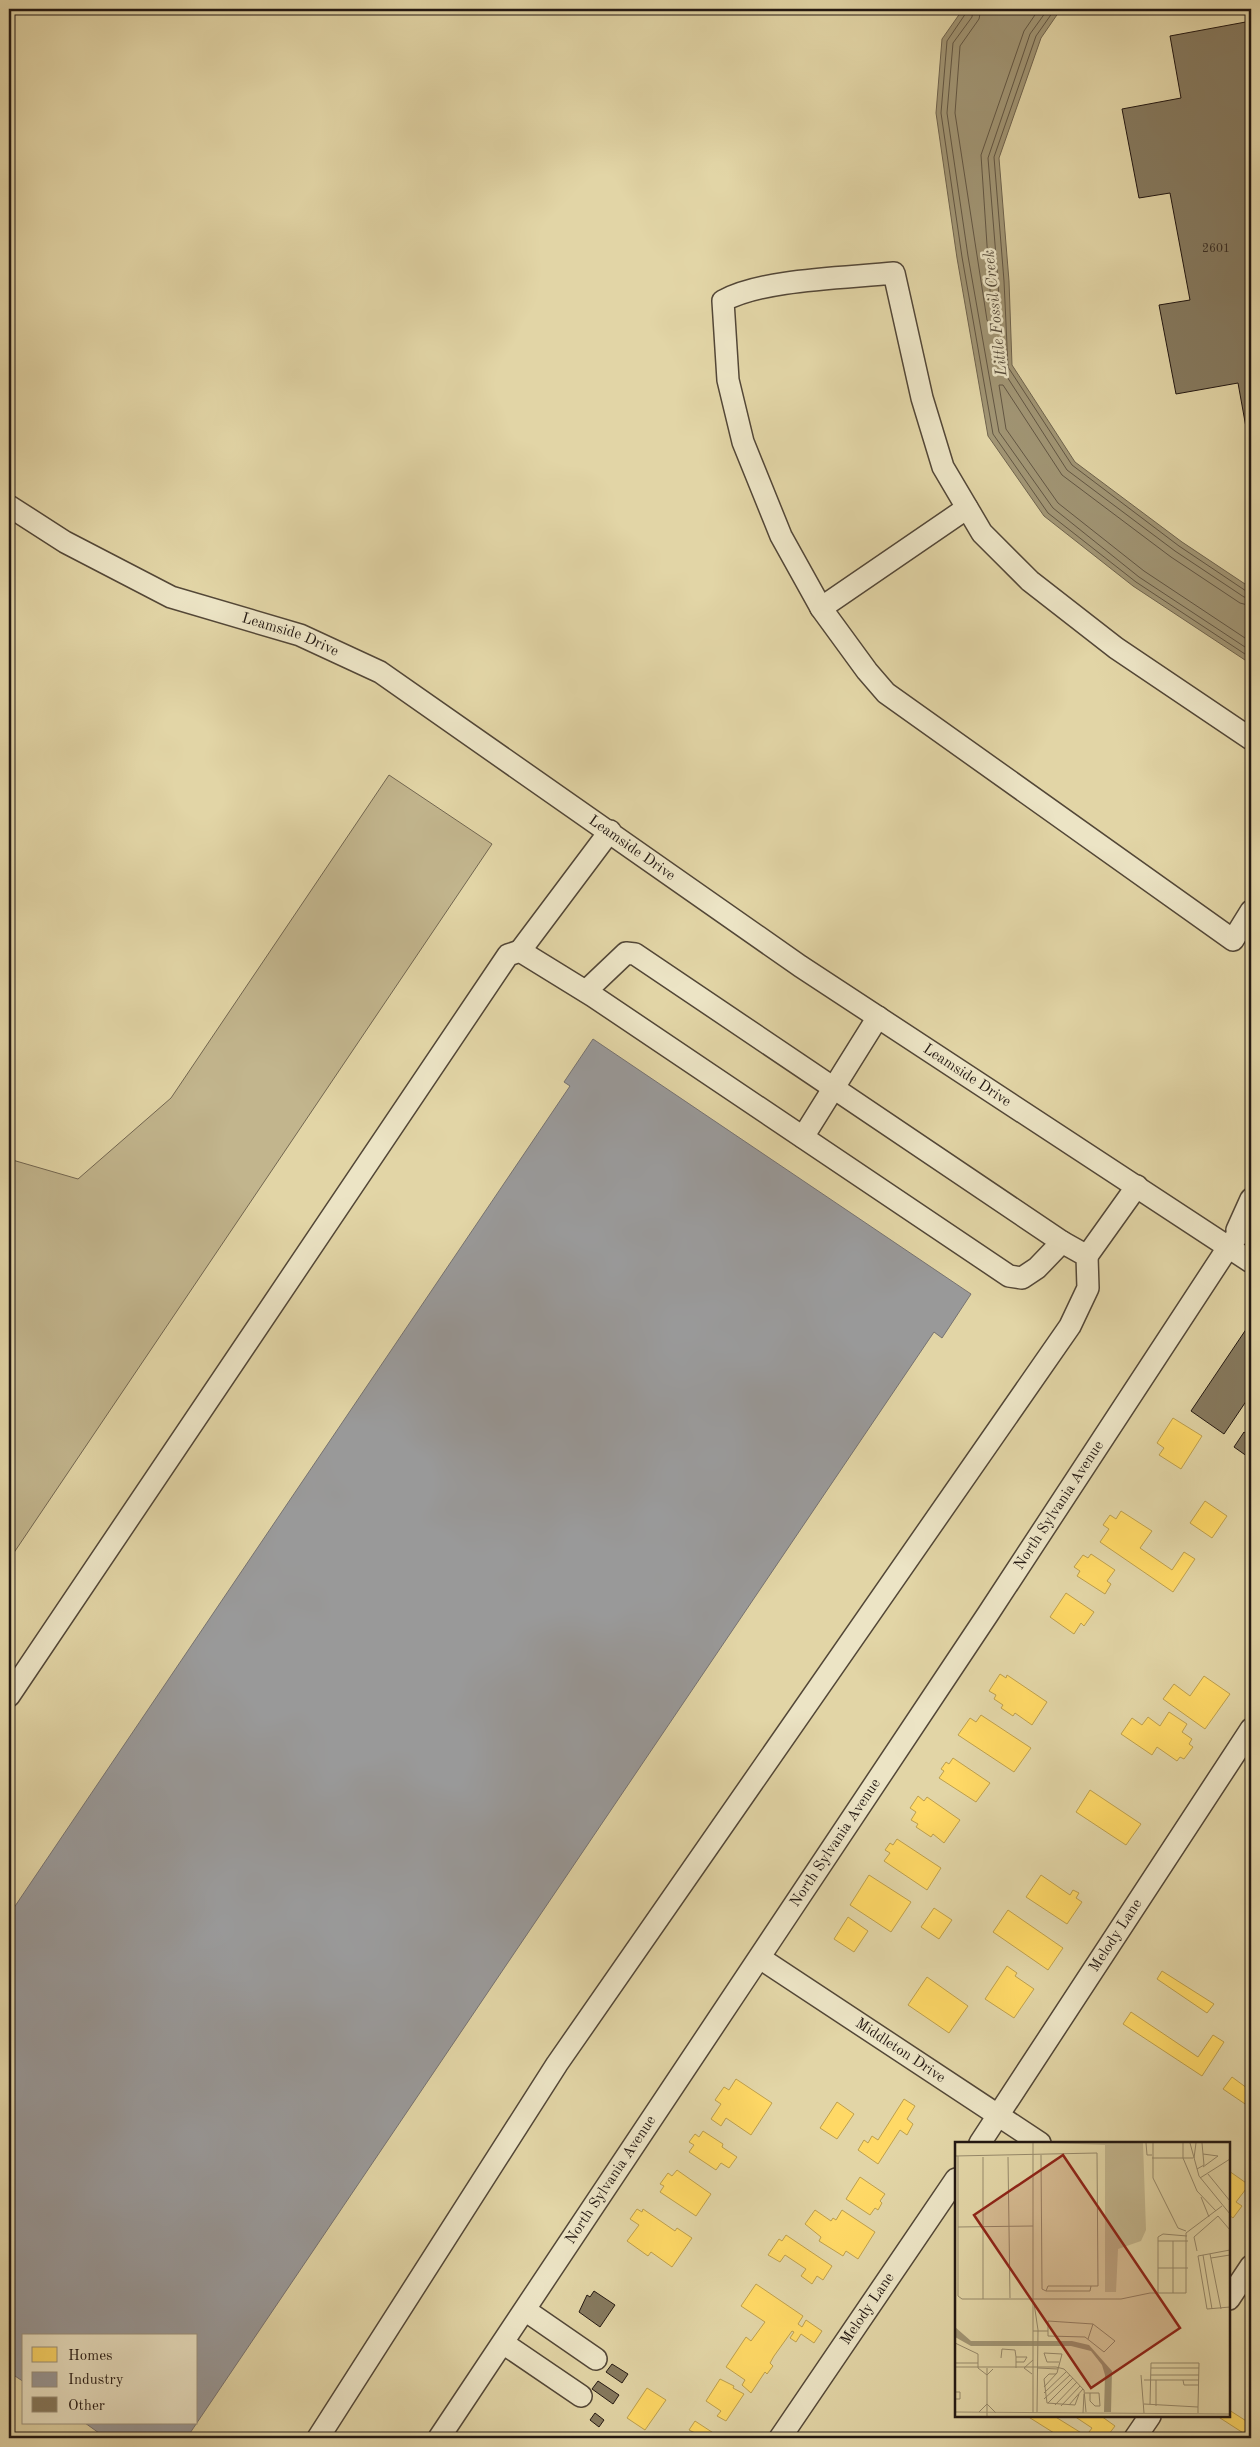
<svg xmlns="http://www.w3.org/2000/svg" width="1260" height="2447" font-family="'Old Standard TT',serif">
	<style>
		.green { fill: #c2b58d; stroke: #726650 }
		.water { fill: #a19574; stroke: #6f634d }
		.homes { fill: #ffd966; stroke: #bd9f4d }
		.industry { fill: #999; stroke: #767270 }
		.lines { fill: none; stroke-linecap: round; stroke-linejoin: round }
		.shore { stroke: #625643; stroke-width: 1 }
		.building { fill: #867a5f; stroke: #231812 }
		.minor-casing { stroke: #534737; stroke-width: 24 }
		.minor { stroke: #ece4c5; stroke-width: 21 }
		.labels { text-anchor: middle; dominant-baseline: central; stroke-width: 5; stroke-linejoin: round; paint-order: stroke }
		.number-label { font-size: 12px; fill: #3c3025 }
		.street-label { font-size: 15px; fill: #231812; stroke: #ece4c5 }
		.water-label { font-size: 16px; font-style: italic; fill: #554a39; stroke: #ece4c5 }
		.inset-road { fill: none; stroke: #96896b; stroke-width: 1 }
		.view { fill: #8f2418; fill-opacity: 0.15; stroke: #8f2418; stroke-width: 2.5 }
		.inset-edge { fill: none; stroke: #231812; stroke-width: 2.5 }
	</style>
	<rect width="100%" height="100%" fill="#e2d5a6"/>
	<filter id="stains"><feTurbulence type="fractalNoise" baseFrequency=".004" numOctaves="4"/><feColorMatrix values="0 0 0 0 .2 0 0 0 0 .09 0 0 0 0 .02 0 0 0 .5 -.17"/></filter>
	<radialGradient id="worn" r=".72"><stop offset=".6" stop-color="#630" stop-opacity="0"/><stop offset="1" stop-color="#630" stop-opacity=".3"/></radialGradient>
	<!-- green -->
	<polygon class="green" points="389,775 492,844 9,1560 9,1159 78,1179 171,1098"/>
	<!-- water -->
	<polygon class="water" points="963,9 1061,9 1041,38 999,158 1009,281 1012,365 1075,462 1182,542 1251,588 1251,664 1133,586 1044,516 988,436 957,258 936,113 942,39"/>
	<!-- homes -->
	<g class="homes">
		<polygon points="1173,1418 1202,1436 1181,1469 1159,1455 1164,1448 1157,1443"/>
		<polygon points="1205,1501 1227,1516 1212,1538 1190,1523"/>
		<polygon points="1121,1511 1152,1531 1140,1548 1172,1570 1184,1552 1195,1559 1173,1592 1100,1542 1109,1529 1103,1525 1110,1515 1116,1519"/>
		<polygon points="1091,1554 1115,1570 1107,1581 1111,1584 1105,1594 1077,1576 1080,1571 1074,1567 1083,1555 1088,1558"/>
		<polygon points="1066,1593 1094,1612 1084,1626 1081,1623 1074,1634 1050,1617"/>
		<polygon points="1000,1674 1006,1678 1007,1675 1047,1702 1032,1725 1015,1713 1013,1716 1001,1708 1003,1705 994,1699 996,1695 989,1691"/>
		<polygon points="1204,1676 1230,1694 1205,1729 1163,1699 1174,1684 1190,1696"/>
		<polygon points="1169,1712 1187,1724 1182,1732 1192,1739 1189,1744 1193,1747 1184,1759 1180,1757 1177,1761 1157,1747 1152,1755 1121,1734 1132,1718 1142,1725 1148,1717 1160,1726"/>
		<polygon points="981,1715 1031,1748 1014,1772 958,1735 970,1718 976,1722"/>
		<polygon points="953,1758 990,1783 976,1802 939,1778 944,1771 941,1769 946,1762 949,1764"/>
		<polygon points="1090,1790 1141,1824 1126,1845 1076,1812"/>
		<polygon points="918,1796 924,1801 927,1797 960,1820 944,1843 933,1834 931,1837 916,1827 918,1824 911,1820 916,1812 910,1808"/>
		<polygon points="897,1839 941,1868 927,1890 884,1861 890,1853 885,1850 890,1843 893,1845"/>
		<polygon points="869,1875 911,1902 891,1932 850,1905"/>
		<polygon points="1041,1875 1070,1895 1073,1890 1079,1893 1076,1898 1082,1902 1067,1924 1026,1897"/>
		<polygon points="934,1908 952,1920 939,1939 921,1927"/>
		<polygon points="1008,1910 1063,1948 1048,1970 993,1932"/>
		<polygon points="848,1917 868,1931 854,1952 834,1939"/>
		<polygon points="1007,1966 1017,1973 1015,1976 1034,1989 1014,2018 985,1999"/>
		<polygon points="1162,1971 1214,2004 1207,2013 1157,1979"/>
		<polygon points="927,1977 968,2006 949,2033 908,2005"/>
		<polygon points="1131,2012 1198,2057 1213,2035 1224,2042 1202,2076 1123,2024"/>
		<polygon points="1232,2077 1251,2091 1251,2108 1223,2089"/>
		<polygon points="736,2079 772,2103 751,2135 726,2118 721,2126 711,2119 721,2104 715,2100 724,2087 729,2090"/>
		<polygon points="904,2099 915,2106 907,2119 913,2124 907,2135 900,2130 878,2164 858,2150 864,2140 868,2143 872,2136 878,2140"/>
		<polygon points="837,2102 854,2114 837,2139 820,2128"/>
		<polygon points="703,2131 723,2144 722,2147 737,2157 729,2168 721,2163 716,2170 689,2152 694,2145 689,2142 695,2134 699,2137"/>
		<polygon points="677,2170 711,2194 696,2216 660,2192 664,2186 660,2184 668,2173 672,2176"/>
		<polygon points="1229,2171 1249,2185 1236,2202 1242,2206 1233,2218 1229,2215"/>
		<polygon points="860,2177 885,2194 880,2201 882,2203 878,2210 875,2208 870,2215 846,2199"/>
		<polygon points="637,2209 642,2212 643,2209 675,2231 677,2228 692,2238 672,2267 651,2252 648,2256 627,2241 639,2225 630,2219"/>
		<polygon points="815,2210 831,2221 833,2218 836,2220 842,2210 875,2232 858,2259 846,2251 843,2256 819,2241 821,2237 805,2224"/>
		<polygon points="786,2235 832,2266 823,2280 817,2276 812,2284 801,2276 806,2269 785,2255 780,2262 768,2255 779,2239 782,2241"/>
		<polygon points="756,2284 803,2316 798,2324 802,2327 806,2320 822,2331 814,2343 801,2334 796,2342 790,2338 794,2332 792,2331 774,2356 770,2363 773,2366 767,2374 765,2372 751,2393 742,2385 745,2380 726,2367 746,2337 751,2341 765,2322 741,2306"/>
		<polygon points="720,2379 734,2386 733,2388 744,2394 726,2421 717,2416 721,2411 706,2401"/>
		<polygon points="647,2388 666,2400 645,2430 627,2418"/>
		<polygon points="1229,2410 1251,2424 1251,2438 1217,2416 1229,2416"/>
		<polygon points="1027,2416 1054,2416 1083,2434 1081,2438 1062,2438"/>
		<polygon points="1074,2416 1101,2416 1115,2426 1106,2438 1099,2438 1089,2432 1092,2428"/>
		<polygon points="695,2421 721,2438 691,2438 695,2433 689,2430"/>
	</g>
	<!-- industry -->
	<polygon class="industry" points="593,1039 971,1294 942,1338 934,1332 188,2436 192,2438 106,2438 85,2423 196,2423 196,2336 24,2336 24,2382 9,2372 9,1915 570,1086 564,1082"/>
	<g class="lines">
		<!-- shore -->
		<g class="shore">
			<polyline points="967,9 966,13 947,41 941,113 962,257 993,434 1048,513 1136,582 1251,658"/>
			<polyline points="973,9 972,17 953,43 947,113 968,256 999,432 1053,508 1139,577 1251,651"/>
			<polyline points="981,9 979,19 960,46 955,113 987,320 989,323 992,320 981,155 1024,31 1039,9"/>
			<polyline points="1048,9 1030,34 988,158 998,281 1002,369 1067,470 1175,551 1244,597 1251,598"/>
			<polyline points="1055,9 1036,36 994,157 1004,281 1008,367 1072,465 1179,546 1246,591 1251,592"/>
			<polyline points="1251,606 1240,603 1171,557 1062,475 1003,385 999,385 1006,429 1058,503 1144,571 1251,642"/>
		</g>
	</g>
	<!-- building -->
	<g class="building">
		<polygon points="1251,21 1251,443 1249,444 1238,383 1176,394 1159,305 1190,300 1170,193 1139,198 1122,109 1181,98 1170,36"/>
		<polygon points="1251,1322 1251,1394 1224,1434 1191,1411"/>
		<polygon points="1244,1432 1251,1437 1251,1459 1234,1447"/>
		<polygon points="594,2291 615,2305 600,2327 579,2312 587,2295 590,2297"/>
		<polygon points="612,2364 628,2374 622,2383 606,2372"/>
		<polygon points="598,2381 619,2395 613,2404 592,2389"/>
		<polygon points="595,2413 604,2420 599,2427 590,2420"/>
	</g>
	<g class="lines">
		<!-- minor casing -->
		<g class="minor-casing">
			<g id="minor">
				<path id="s1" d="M 9,506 L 65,542 L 171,597 L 300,635 L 380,672 L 800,966 L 1251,1262"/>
				<polyline points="967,508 821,608 867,671 886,693 1233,940 1251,911"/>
				<path d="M 821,608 L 781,536 L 743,442 L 728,380 L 723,301 C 762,279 847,278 894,273 L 922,398 L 943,467 L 982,533 L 1030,581 L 1116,648 L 1251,739"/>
				<polyline points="520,951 610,831"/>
				<polyline points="586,991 626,953 635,954 1062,1242"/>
				<polyline points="803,1137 878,1017"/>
				<polyline points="1237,1230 1251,1199"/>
				<polyline points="1087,1256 1137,1186"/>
				<polyline points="9,1696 508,955 520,951 593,996 1009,1276 1022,1278 1037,1268 1062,1242 1087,1256 1088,1288 1070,1326 557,2064 318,2438"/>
				<path id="s2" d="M 760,1958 L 1040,2143"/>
				<path id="s3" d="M 980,2143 L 1251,1729"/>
				<polyline points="1229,2299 1251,2266"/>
				<polyline points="525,2310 596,2359"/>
				<polyline points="503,2343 581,2396"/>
				<path id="s4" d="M 439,2438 L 988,1614 L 1229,1246 L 1251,1219"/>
				<path id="s5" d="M 780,2438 L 956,2179"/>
				<polyline points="1135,2438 1150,2416"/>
			</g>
		</g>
		<!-- minor -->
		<use href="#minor" class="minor"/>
	</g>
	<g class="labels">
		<!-- number labels -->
		<g class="number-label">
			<text x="1216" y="249">2601</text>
		</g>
		<!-- street labels -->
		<g class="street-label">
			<text stroke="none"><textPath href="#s1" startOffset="311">Leamside Drive</textPath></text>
			<text stroke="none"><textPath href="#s1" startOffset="716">Leamside Drive</textPath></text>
			<text stroke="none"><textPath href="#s1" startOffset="1121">Leamside Drive</textPath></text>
			<text stroke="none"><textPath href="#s4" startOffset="1120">North Sylvania Avenue</textPath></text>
			<text stroke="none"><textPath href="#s4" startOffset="715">North Sylvania Avenue</textPath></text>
			<text stroke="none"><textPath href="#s3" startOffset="248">Melody Lane</textPath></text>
			<text stroke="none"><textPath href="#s2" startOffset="168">Middleton Drive</textPath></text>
			<text stroke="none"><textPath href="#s4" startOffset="310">North Sylvania Avenue</textPath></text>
			<text stroke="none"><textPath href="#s5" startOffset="156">Melody Lane</textPath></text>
		</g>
		<!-- water labels -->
		<g class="water-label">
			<text transform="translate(996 313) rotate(-96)">Little Fossil Creek</text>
		</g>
	</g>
	<!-- overview -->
	<g transform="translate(955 2142)">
		<rect width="275" height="275" fill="#e2d5a6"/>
		<path d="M 188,1 L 191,88 L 186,99 L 163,107 L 161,150 L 150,150 L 150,3 L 97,1 Z" fill="#c2b58d"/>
		<path d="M 0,185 L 16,199 L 117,199 L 134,203 L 157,229 L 156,270 L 149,270 L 150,233 L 147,223 L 136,209 L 116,204 L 16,204 L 0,195 Z" fill="#a19574"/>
		<path class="inset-road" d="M 191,1 L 192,13 L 197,13M 198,1 L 198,36 L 223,86 L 231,89M 228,1 L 228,16 L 242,49 L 261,69M 235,1 L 244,34 L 275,72M 248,12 L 263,14 L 248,25M 0,14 L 142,11 L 143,144 L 93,144 L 91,149 L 87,147 L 86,13M 3,14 L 3,154 L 7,157 L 166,157 L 195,151 L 231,151 L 231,91 L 267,64M 28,15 L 28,157M 53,15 L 55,156M 197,16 L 238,16M 239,16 L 241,1M 242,27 L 249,23 L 247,1M 253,32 L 275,59M 245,36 L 275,17M 246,55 L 254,75M 3,85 L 78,84M 203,99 L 233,99M 218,99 L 218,151M 275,108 L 243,114 L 252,167 L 275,165M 242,109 L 239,95 L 263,74 L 275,88M 255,112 L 266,167M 248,113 L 257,167M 256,116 L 275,113M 203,126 L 233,126M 91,149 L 135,149 L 136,144M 203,151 L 203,95 L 208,92 L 232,94M 79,161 L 83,188 L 82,270M 78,189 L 93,189M 133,197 L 138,182 L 93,179 L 93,194 L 130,195 L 149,210 L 160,199 L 138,182M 0,201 L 23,212 L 23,221 L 0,221M 46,216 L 47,207 L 60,208 L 61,215M 23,221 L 23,226 L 32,233 L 38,227M 0,225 L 101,225 L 109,227 L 129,248 L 131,270M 61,226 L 61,220 L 69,220 L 72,215 L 61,215 L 61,220M 83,226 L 103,227M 196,226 L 244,226M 77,232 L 69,226 L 78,218M 101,232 L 94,232 L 89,237 L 92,261 L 120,263 L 124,252M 186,233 L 189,271M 196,233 L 244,233M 189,238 L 244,238M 228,238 L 229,243 L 244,243M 89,245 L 102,231 L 107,212 L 89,211 L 92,220 L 104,220M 0,250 L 5,250 L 5,257 L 0,257M 89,251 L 111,230M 130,251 L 144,251 L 145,264 L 140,264 L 135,259 L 135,251M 89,257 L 115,233M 93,261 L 118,236M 189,262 L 243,265 L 243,271M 195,262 L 196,221 L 244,221 L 243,265M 100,263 L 122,240M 114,263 L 128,247M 106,264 L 125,244M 201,264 L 201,238M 0,270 L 275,272M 24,270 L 32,262 L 41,271M 78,271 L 78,1M 128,271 L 129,252M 32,274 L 32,226"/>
		<path class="view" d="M 108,13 L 225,186 L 136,246 L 19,73 Z"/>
		<rect width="275" height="275" class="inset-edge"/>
	</g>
	<!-- margin -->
	<rect width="1260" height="2447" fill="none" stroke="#e2d5a6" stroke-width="30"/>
	<rect x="10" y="10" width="1240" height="2427" fill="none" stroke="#231812" stroke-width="2.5"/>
	<rect x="15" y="15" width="1230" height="2417" fill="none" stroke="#231812"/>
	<!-- legend -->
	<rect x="22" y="2334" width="175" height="90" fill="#ece4c5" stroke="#9c927d"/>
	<rect x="32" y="2347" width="25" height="15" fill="#ffd966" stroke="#9c927d"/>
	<text x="68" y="2360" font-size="15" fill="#231812">Homes</text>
	<rect x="32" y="2372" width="25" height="15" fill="#999999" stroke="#9c927d"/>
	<text x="68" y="2384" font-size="15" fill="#231812">Industry</text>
	<rect x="32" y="2397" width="25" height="15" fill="#867a5f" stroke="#9c927d"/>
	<text x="68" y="2410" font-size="15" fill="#231812">Other</text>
	<rect width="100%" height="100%" filter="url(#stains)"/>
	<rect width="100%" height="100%" fill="url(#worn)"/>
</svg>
